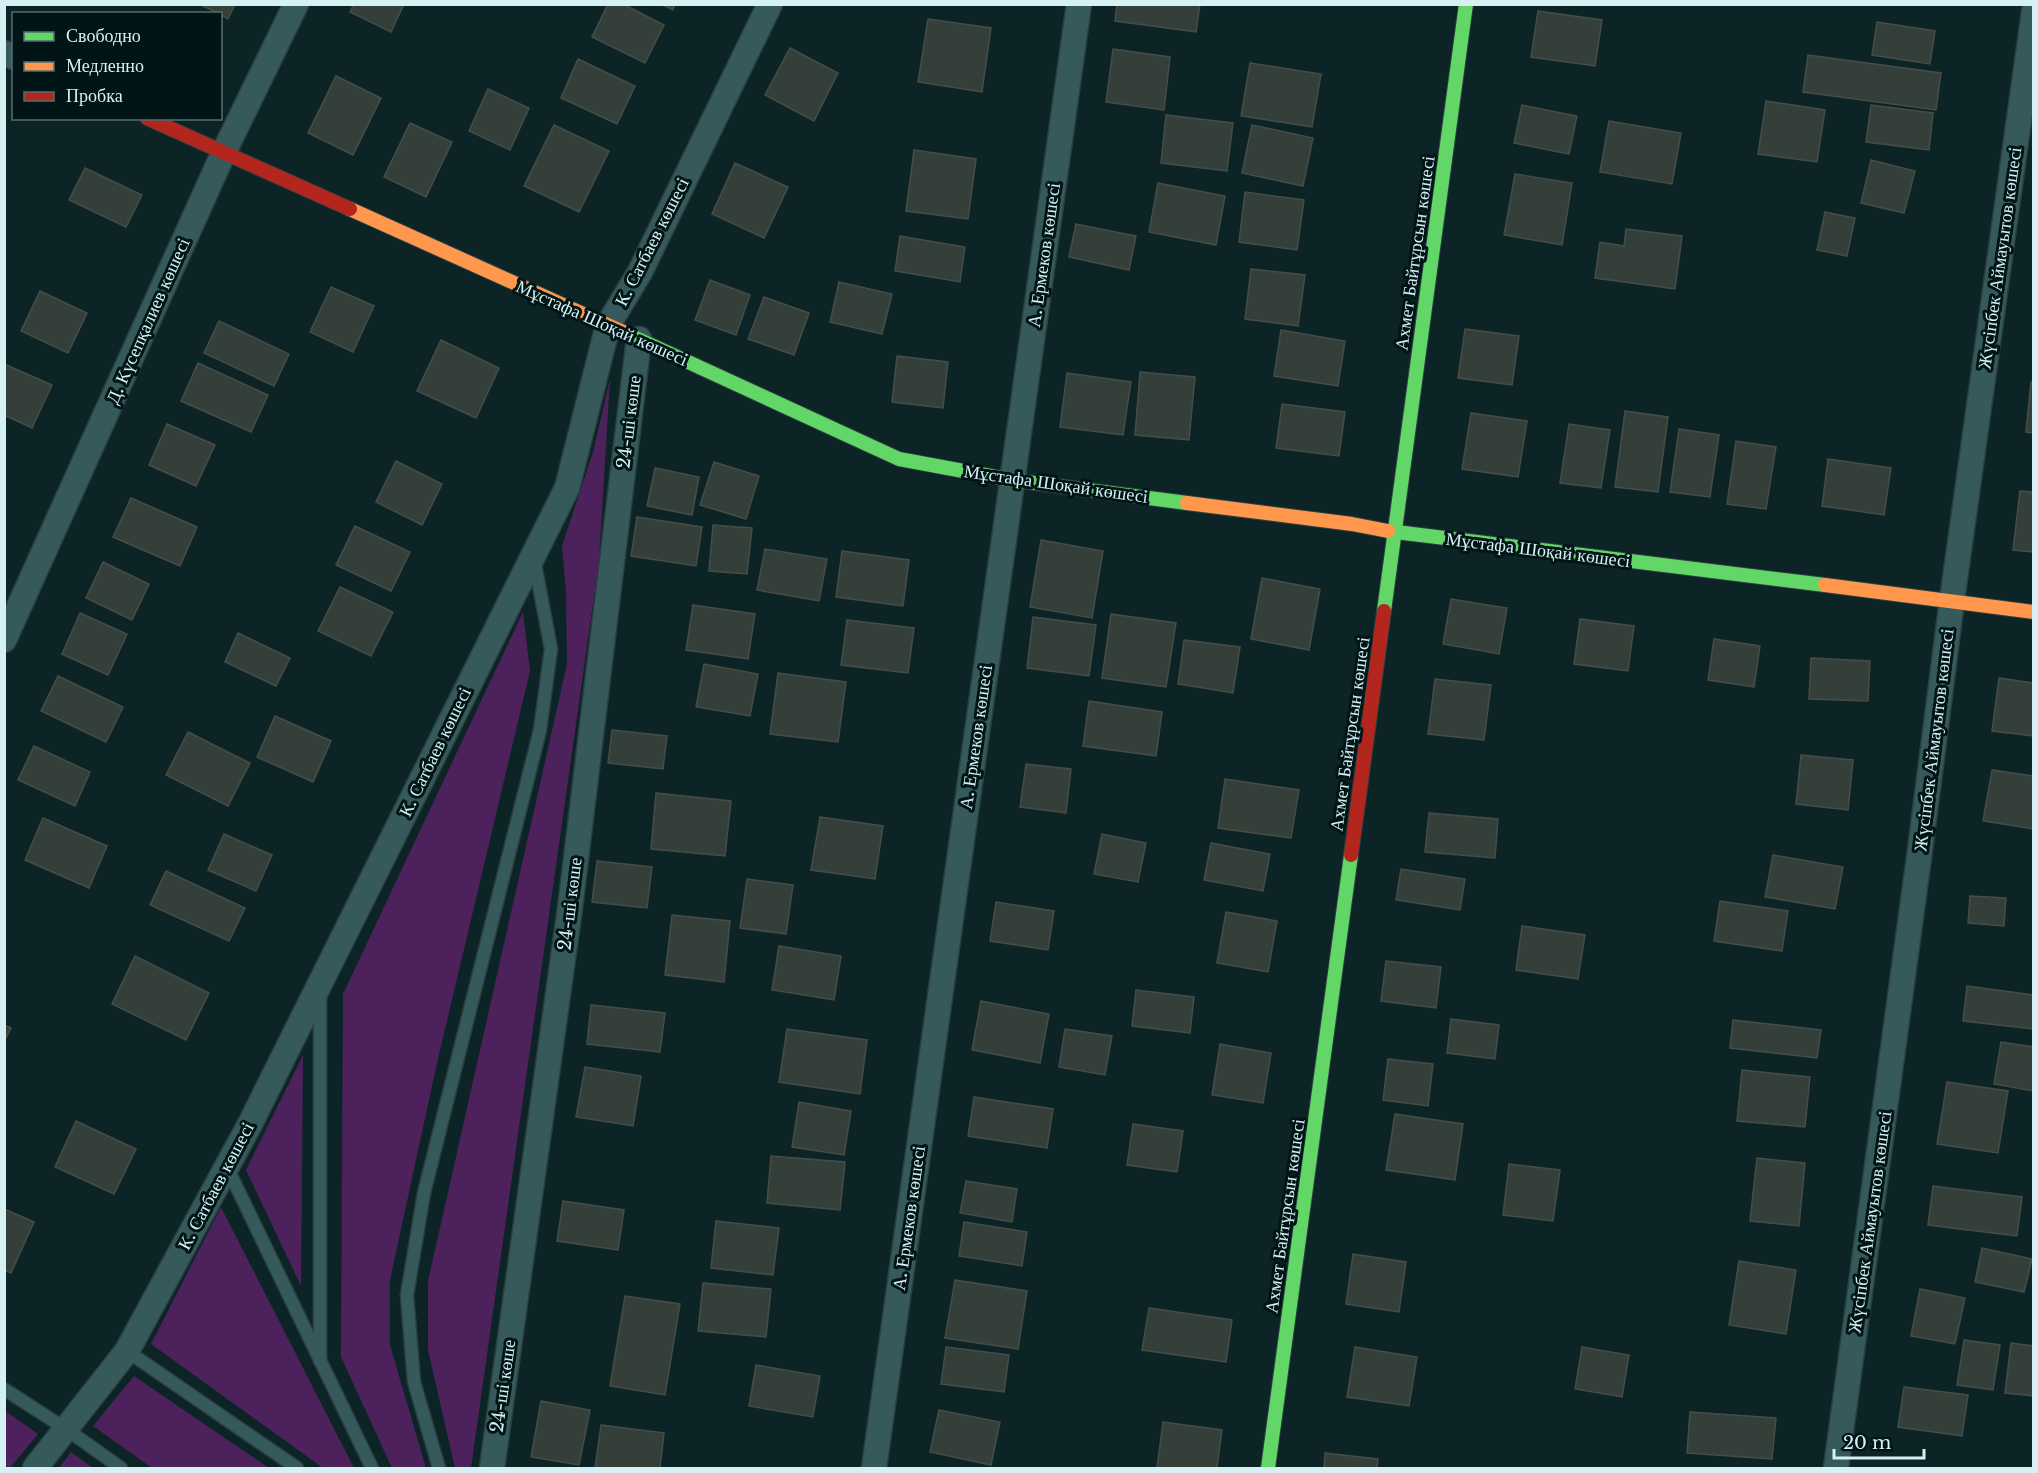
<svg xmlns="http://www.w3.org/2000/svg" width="2038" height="1473" font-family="'Libre Baskerville',serif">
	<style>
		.green { fill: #4d215b }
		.building { fill: #353f3a; stroke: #464d47; stroke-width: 1.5 }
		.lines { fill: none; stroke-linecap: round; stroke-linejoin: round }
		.lane-casing { stroke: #2b3f40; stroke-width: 15 }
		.street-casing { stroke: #2b3f40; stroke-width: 27 }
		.fast-casing { stroke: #2b3f40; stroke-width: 16 }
		.slow-casing { stroke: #2b3f40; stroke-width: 16 }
		.jam-casing { stroke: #2b3f40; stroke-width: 16 }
		.lane { stroke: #365a5c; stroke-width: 12 }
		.street { stroke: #365a5c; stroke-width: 24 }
		.fast { stroke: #63d668; stroke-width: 14 }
		.slow { stroke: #ff974d; stroke-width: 14 }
		.jam { stroke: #b3261e; stroke-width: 14 }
		.labels { text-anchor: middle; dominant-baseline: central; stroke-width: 6; stroke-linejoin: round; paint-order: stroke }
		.street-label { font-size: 18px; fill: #d6f1f3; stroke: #011416 }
	</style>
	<rect width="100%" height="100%" fill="#0c2426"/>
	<!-- green -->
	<g class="green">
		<polygon points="610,379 599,561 471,1468 455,1468 428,1350 428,1281 567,664 566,593 562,546 593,452"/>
		<polygon points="523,612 530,671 437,1063 390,1280 390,1345 426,1468 392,1468 341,1357 343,994"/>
		<polygon points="303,1055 301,1286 246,1170"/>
		<polygon points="221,1207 354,1468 323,1468 151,1344"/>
		<polygon points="134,1376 269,1468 152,1468 93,1426"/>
		<polygon points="4,1410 38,1434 10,1468 5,1468"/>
		<polygon points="71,1452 93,1468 59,1468"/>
	</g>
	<!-- building -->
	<g class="building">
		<polygon points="199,4 235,4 228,19 220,14"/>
		<polygon points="354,4 404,4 391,32 350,12"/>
		<polygon points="608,4 623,4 664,25 645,63 592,37"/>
		<polygon points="661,4 675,4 673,10"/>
		<polygon points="1117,4 1200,4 1196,32 1115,21"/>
		<polygon points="1538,11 1602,20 1595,66 1531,57"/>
		<polygon points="928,19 991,28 982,92 918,82"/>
		<polygon points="1877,22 1935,31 1930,64 1872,55"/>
		<polygon points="790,48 838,73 814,121 765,95"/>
		<polygon points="1113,49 1170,57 1164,110 1106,102"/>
		<polygon points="1808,55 1941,73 1936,110 1803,92"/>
		<polygon points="578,59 635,86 617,124 561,98"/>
		<polygon points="1250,63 1321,74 1312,127 1241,116"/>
		<polygon points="336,76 381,98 353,155 308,133"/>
		<polygon points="488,89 529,108 510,150 469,131"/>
		<polygon points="1766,101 1825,110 1817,162 1758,154"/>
		<polygon points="1522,105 1577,116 1569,154 1514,143"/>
		<polygon points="1871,105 1933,113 1929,150 1866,142"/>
		<polygon points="1166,115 1233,123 1227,171 1161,163"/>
		<polygon points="1609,121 1681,133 1672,184 1600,172"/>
		<polygon points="410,123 452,142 426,197 384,177"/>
		<polygon points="554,125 609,151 579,212 524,186"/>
		<polygon points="1252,125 1313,138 1303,186 1242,173"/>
		<polygon points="914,150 976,159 968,219 906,211"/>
		<polygon points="1871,160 1915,171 1904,213 1861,203"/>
		<polygon points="735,163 788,187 764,238 712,214"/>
		<polygon points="85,168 142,195 126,227 69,200"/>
		<polygon points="1515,174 1572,183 1562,245 1504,235"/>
		<polygon points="1158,183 1225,196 1216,245 1149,232"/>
		<polygon points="1245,192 1304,200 1297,250 1239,242"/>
		<polygon points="1825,212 1855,218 1847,256 1817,250"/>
		<polygon points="1076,224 1136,236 1129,270 1069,257"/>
		<polygon points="1626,229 1682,236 1675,289 1595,278 1600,242 1624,246"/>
		<polygon points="900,236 965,247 960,282 895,271"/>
		<polygon points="1251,269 1305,275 1298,326 1245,319"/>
		<polygon points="710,280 750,295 736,335 695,320"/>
		<polygon points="839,282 892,294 882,334 830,322"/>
		<polygon points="331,287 374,306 353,352 310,332"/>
		<polygon points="40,291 87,313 68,353 21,331"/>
		<polygon points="764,297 809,313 794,355 748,339"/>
		<polygon points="219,321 289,354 274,386 204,353"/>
		<polygon points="1465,329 1519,336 1512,385 1458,378"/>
		<polygon points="1281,330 1345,341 1338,386 1274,376"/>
		<polygon points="441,340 499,368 476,418 417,391"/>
		<polygon points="897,356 948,362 943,408 892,402"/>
		<polygon points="198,363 268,395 251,432 181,401"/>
		<polygon points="4,364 52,385 32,428 4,415"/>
		<polygon points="1140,372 1195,377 1189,440 1135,435"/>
		<polygon points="1067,373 1131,382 1123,435 1060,427"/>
		<polygon points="2031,382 2034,382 2034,433 2026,432"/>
		<polygon points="1282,404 1345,412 1339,456 1276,448"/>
		<polygon points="1625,411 1668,417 1658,492 1615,487"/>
		<polygon points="1471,413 1527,421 1518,477 1462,469"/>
		<polygon points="167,424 215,445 196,486 149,465"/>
		<polygon points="1569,424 1610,430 1601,488 1560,483"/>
		<polygon points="1679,429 1719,435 1710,497 1670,492"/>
		<polygon points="1736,441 1776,447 1766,509 1727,504"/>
		<polygon points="1828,459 1891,468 1884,515 1822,506"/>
		<polygon points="396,461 442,484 422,525 376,502"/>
		<polygon points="714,462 759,476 746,519 700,505"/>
		<polygon points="655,468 699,477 692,515 647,506"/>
		<polygon points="2020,491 2034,492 2034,552 2013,550"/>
		<polygon points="131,498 197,527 180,566 113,537"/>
		<polygon points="637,517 702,527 696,566 631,556"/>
		<polygon points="713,525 752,528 747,574 709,571"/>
		<polygon points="355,526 410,552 391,591 336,565"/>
		<polygon points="1041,540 1103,551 1092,618 1030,607"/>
		<polygon points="765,549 827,559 819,601 757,590"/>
		<polygon points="842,551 909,560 903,606 836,597"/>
		<polygon points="103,562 149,584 132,620 86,598"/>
		<polygon points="1262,578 1320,589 1309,650 1251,639"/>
		<polygon points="340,587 393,612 371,656 318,631"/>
		<polygon points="1451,599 1507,608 1499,654 1443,644"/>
		<polygon points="693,605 755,614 748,659 686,650"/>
		<polygon points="80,613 127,634 108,675 62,654"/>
		<polygon points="1111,614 1176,623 1166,687 1102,678"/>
		<polygon points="1033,617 1096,625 1089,676 1027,668"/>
		<polygon points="1580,619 1634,626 1628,671 1574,664"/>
		<polygon points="847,620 914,628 908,673 841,665"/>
		<polygon points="238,633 290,658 276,686 225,662"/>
		<polygon points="1714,639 1760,646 1754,687 1708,680"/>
		<polygon points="1184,640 1240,647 1233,693 1178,684"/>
		<polygon points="1811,658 1870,661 1868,701 1809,699"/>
		<polygon points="704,664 758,674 750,716 696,707"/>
		<polygon points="778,673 846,682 838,742 770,734"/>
		<polygon points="58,676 123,707 106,742 41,711"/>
		<polygon points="1999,678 2034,683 2034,736 1992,731"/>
		<polygon points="1435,679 1491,685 1484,740 1428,734"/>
		<polygon points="1089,701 1162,712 1156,756 1083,746"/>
		<polygon points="275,716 331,741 313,782 257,757"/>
		<polygon points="612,730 667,736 663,769 608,763"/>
		<polygon points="188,732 250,763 228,806 166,775"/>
		<polygon points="34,746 90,772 75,806 18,780"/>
		<polygon points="1801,755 1853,760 1848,810 1796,804"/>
		<polygon points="1026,764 1071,769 1066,813 1020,807"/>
		<polygon points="1992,770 2034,776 2034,829 1983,821"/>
		<polygon points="1225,779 1299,790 1291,838 1218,828"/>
		<polygon points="656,793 731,801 725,856 651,849"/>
		<polygon points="1429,813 1498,819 1495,858 1425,852"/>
		<polygon points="820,817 883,826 875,879 811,870"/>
		<polygon points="43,818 107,846 89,888 25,860"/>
		<polygon points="224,834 272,855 256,891 208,870"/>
		<polygon points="1102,834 1146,843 1138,882 1094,874"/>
		<polygon points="1211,843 1270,854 1263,891 1204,880"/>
		<polygon points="1773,855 1843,867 1835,909 1765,897"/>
		<polygon points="597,861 652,867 647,908 592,902"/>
		<polygon points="1401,869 1465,879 1460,910 1396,900"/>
		<polygon points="166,871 245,908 229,941 150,905"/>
		<polygon points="747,879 793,885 786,934 740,928"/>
		<polygon points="1970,896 2006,898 2004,926 1968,923"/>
		<polygon points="1720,901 1788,911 1782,951 1714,941"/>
		<polygon points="996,902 1054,911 1048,950 990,941"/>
		<polygon points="1226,912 1277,921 1268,972 1217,963"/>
		<polygon points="672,915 730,921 724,982 665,975"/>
		<polygon points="1522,926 1585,935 1578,979 1516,970"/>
		<polygon points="779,946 841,956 834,1000 772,990"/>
		<polygon points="135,956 209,993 186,1040 112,1004"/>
		<polygon points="1386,961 1441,967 1436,1008 1381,1001"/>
		<polygon points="1967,986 2034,995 2034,1029 1963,1021"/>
		<polygon points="1136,990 1194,997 1190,1033 1132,1026"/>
		<polygon points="981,1001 1049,1014 1040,1063 972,1050"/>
		<polygon points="591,1005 665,1013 660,1052 587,1044"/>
		<polygon points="1451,1019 1499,1025 1495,1059 1447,1053"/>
		<polygon points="1733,1020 1821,1030 1817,1058 1730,1048"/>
		<polygon points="4,1025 11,1028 4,1042"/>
		<polygon points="787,1029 867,1040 860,1094 779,1082"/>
		<polygon points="1065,1029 1112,1036 1105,1075 1059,1067"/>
		<polygon points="2001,1042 2034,1047 2034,1091 1994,1084"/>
		<polygon points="1220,1044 1271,1053 1263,1103 1212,1095"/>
		<polygon points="1388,1059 1433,1064 1428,1106 1383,1100"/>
		<polygon points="585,1067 641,1076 633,1126 576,1117"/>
		<polygon points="1742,1070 1810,1077 1805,1127 1737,1121"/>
		<polygon points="1947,1082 2008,1091 1998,1153 1937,1144"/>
		<polygon points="974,1097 1053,1109 1047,1148 968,1136"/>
		<polygon points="799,1102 851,1111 844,1155 792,1147"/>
		<polygon points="1395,1114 1463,1124 1455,1180 1386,1170"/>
		<polygon points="76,1121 136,1149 114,1194 55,1167"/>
		<polygon points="1133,1124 1183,1131 1177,1172 1127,1165"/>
		<polygon points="771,1156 845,1162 840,1210 767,1203"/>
		<polygon points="1757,1158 1805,1163 1799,1226 1750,1221"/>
		<polygon points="1509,1164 1560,1170 1553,1221 1503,1215"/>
		<polygon points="966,1181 1017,1189 1012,1222 960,1213"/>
		<polygon points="1933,1186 2022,1197 2017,1236 1928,1225"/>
		<polygon points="563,1201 624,1210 618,1250 557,1241"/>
		<polygon points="4,1209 34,1222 11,1273 4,1270"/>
		<polygon points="716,1221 779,1228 773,1275 711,1268"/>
		<polygon points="964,1222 1027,1232 1022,1266 959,1256"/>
		<polygon points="1982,1248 2032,1259 2024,1292 1975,1282"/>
		<polygon points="1353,1254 1406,1262 1399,1312 1346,1304"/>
		<polygon points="1739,1261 1796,1270 1786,1334 1729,1325"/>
		<polygon points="955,1280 1027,1291 1018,1349 945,1338"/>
		<polygon points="703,1283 771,1289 766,1337 698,1331"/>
		<polygon points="1920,1289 1965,1298 1955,1344 1911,1336"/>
		<polygon points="625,1296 680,1304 665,1395 610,1386"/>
		<polygon points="1149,1308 1232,1320 1226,1362 1142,1350"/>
		<polygon points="1964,1340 2000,1345 1993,1390 1957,1385"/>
		<polygon points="2011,1343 2034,1346 2034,1396 2005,1393"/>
		<polygon points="946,1347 1009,1355 1004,1392 941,1384"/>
		<polygon points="1355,1347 1417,1357 1409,1406 1347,1397"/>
		<polygon points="1582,1347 1629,1355 1622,1397 1575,1389"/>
		<polygon points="756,1365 820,1376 813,1417 749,1406"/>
		<polygon points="1904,1387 1968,1395 1962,1436 1898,1427"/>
		<polygon points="541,1401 590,1410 579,1465 531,1457"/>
		<polygon points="939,1410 1000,1422 991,1465 930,1452"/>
		<polygon points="1690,1412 1776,1418 1772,1459 1687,1453"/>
		<polygon points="1163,1422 1222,1430 1217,1468 1157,1468"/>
		<polygon points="601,1425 664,1433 660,1468 595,1468"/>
		<polygon points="1325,1453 1378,1459 1377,1468 1324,1468"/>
	</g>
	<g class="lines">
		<!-- lane casing -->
		<g class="lane-casing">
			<g id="lane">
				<polyline points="320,996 320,1361"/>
				<polyline points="227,1167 372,1468"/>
				<polyline points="127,1351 297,1468"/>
				<polyline points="4,1389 66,1429 121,1468"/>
				<polyline points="439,1468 414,1382 407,1295 424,1193 540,730 551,649 534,559"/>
			</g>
		</g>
		<!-- street casing -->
		<g class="street-casing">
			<g id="street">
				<polyline points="4,53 14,57"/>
				<polyline points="4,640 223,154 296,4"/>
				<polyline points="35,1468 127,1351 250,1124 567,488 608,325 640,272 770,4"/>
				<polyline points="492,1468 570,908 639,339"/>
				<polyline points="874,1468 1079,4"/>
				<polyline points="1836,1468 1920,850 1952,600 2034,12"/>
			</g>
		</g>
		<!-- fast casing -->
		<g class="fast-casing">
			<g id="fast">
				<polyline points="623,332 899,459 1012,480 1187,503"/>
				<polyline points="1388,531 1825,585"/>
				<polyline points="1384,611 1466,4"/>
				<polyline points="1268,1468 1351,855"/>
			</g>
		</g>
		<!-- slow casing -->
		<g class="slow-casing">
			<g id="slow">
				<polyline points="350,209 623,332"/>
				<polyline points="1187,503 1352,524 1388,531"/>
				<polyline points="1825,585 2034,612"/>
			</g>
		</g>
		<!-- jam casing -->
		<g class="jam-casing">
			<g id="jam">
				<polyline points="147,118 350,209"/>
				<polyline points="1351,855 1384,611"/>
			</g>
		</g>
		<!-- lane -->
		<use href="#lane" class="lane"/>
		<!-- street -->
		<use href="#street" class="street"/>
		<!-- fast -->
		<use href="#fast" class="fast"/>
		<!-- slow -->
		<use href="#slow" class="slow"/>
		<!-- jam -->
		<use href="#jam" class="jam"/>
	</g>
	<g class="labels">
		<!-- street labels -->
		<g class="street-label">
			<text transform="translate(652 242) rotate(-63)">К. Сатбаев көшесі</text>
			<text transform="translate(1415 253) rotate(-82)">Ахмет Байтұрсын көшесі</text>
			<text transform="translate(1044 255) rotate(-82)">А. Ермеков көшесі</text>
			<text transform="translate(2000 258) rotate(-82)">Жүсіпбек Аймауытов көшесі</text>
			<text transform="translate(148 321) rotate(-66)">Д. Күсепқалиев көшесі</text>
			<text transform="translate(602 323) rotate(24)">Мұстафа Шоқай көшесі</text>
			<text transform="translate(629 422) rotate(-83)">24-ші көше</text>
			<text transform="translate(1056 484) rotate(8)">Мұстафа Шоқай көшесі</text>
			<text transform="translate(1538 550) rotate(7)">Мұстафа Шоқай көшесі</text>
			<text transform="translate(1350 734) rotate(-82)">Ахмет Байтұрсын көшесі</text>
			<text transform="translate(976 737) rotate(-82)">А. Ермеков көшесі</text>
			<text transform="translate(1934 740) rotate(-83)">Жүсіпбек Аймауытов көшесі</text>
			<text transform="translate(435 752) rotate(-64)">К. Сатбаев көшесі</text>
			<text transform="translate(570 904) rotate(-83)">24-ші көше</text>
			<text transform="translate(216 1186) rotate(-62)">К. Сатбаев көшесі</text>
			<text transform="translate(1285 1216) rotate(-82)">Ахмет Байтұрсын көшесі</text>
			<text transform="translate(909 1218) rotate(-82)">А. Ермеков көшесі</text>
			<text transform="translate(1870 1222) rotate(-82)">Жүсіпбек Аймауытов көшесі</text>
			<text transform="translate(503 1386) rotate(-82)">24-ші көше</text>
		</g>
	</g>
	<!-- border -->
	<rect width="2038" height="1473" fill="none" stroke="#d6f1f3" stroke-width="12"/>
	<!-- legend -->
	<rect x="12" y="12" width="210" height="108" fill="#011416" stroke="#566c6e" stroke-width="1.5"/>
	<rect x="24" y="32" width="30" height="9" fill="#63d668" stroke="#566c6e" stroke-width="1.5"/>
	<text x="66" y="42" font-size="18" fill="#d6f1f3">Свободно</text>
	<rect x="24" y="62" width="30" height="9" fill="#ff974d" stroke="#566c6e" stroke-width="1.5"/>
	<text x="66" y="72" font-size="18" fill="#d6f1f3">Медленно</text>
	<rect x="24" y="92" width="30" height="9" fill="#b3261e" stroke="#566c6e" stroke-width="1.5"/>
	<text x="66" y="102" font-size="18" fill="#d6f1f3">Пробка</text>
	<!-- scale -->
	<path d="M1834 1449v9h90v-9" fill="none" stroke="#d6f1f3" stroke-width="3"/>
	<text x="1843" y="1449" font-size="18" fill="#d6f1f3" stroke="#011416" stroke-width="4.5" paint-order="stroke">20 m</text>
</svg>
